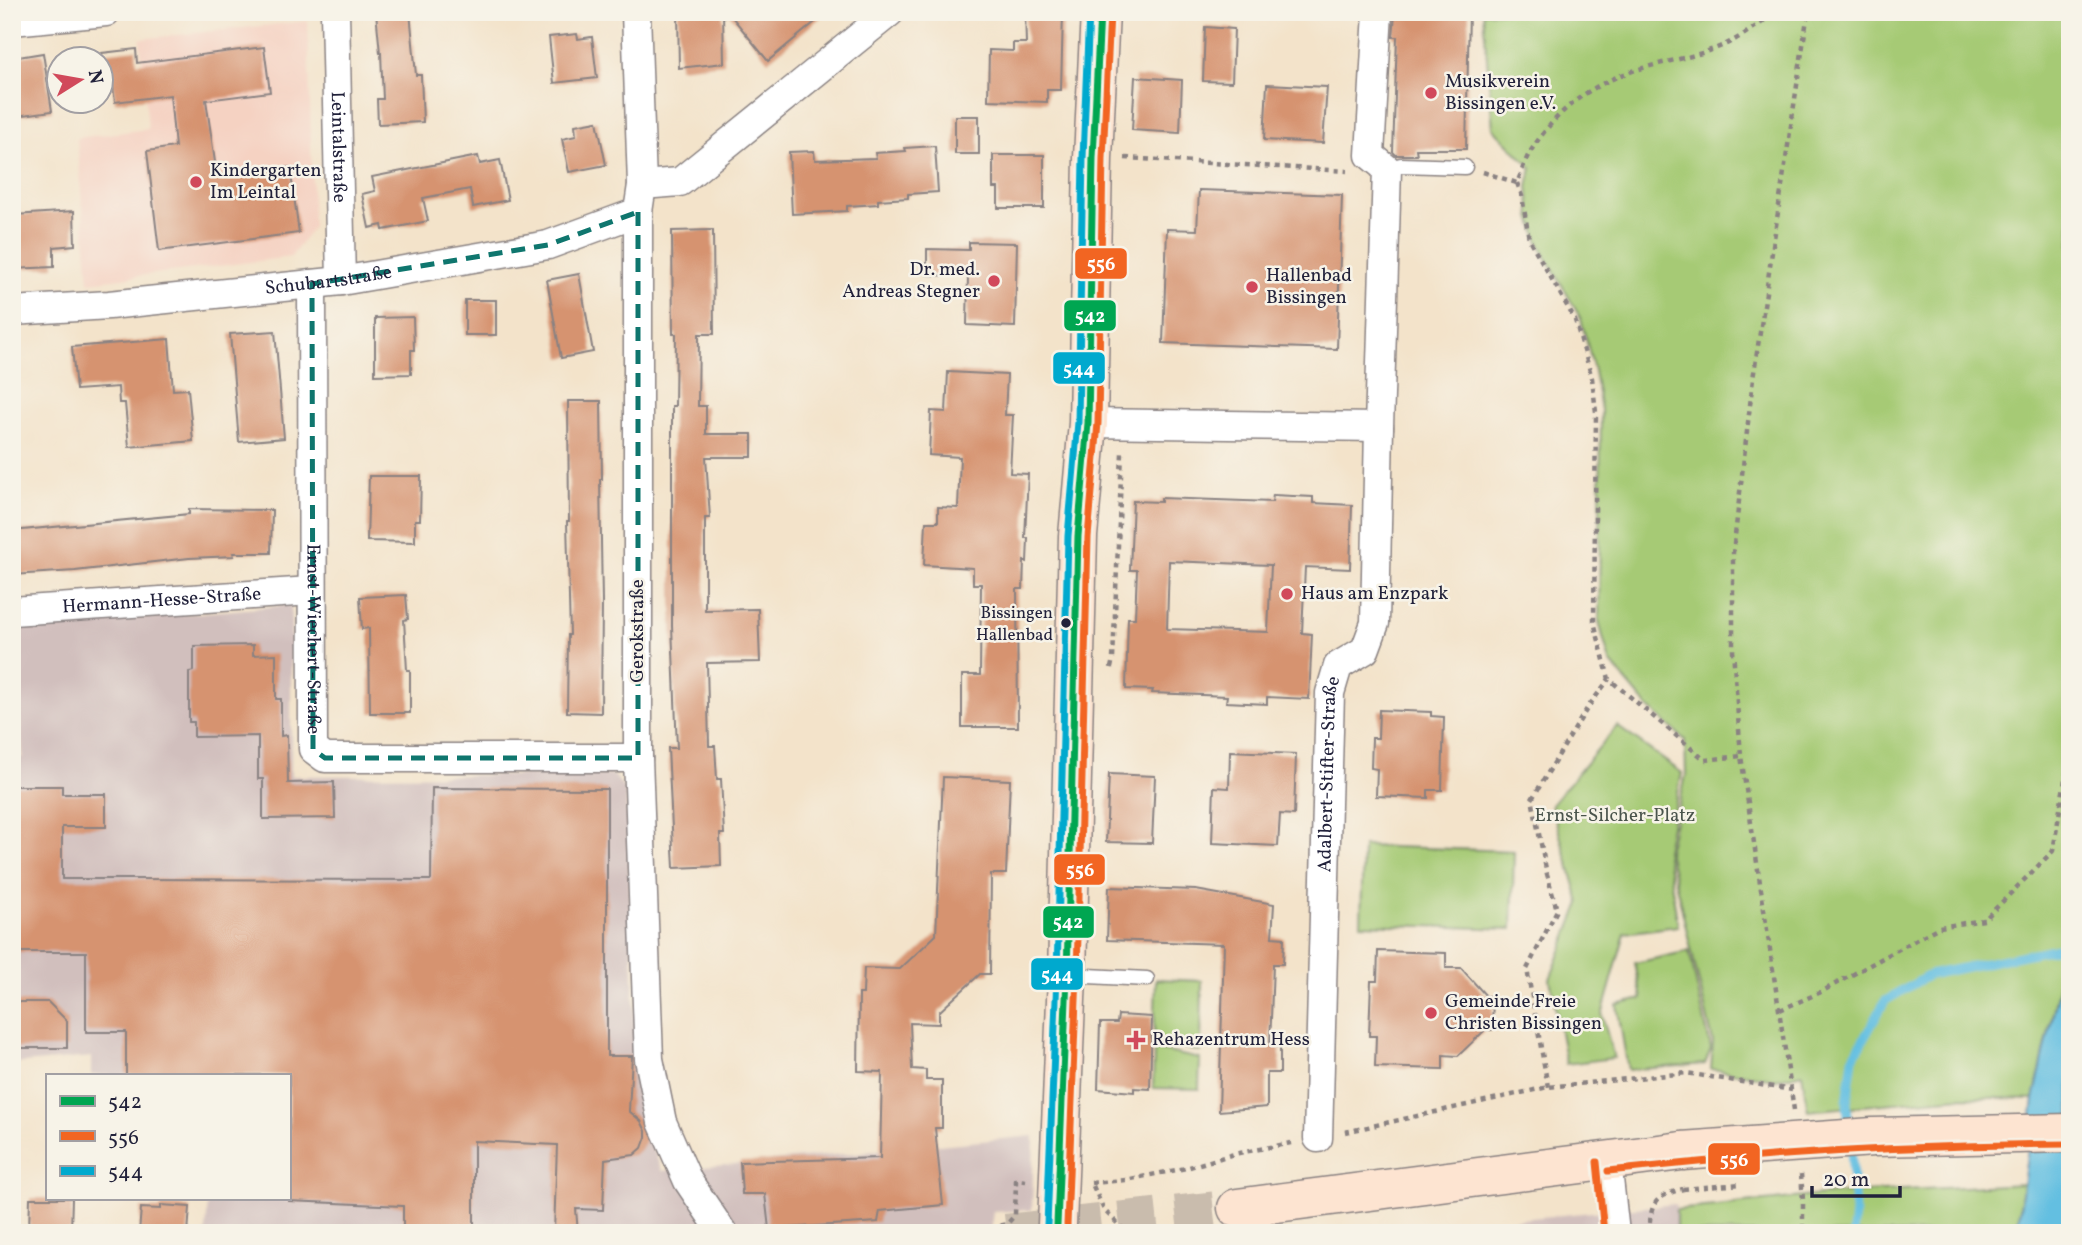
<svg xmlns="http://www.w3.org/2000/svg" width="2082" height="1245" font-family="Vollkorn,serif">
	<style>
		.built { fill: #f5d2c2 }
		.industrial { fill: #d1bfbd }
		.green { fill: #a6ca74; stroke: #647658; stroke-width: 2 }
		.water { fill: #63bfe1; stroke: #42708e; stroke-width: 2 }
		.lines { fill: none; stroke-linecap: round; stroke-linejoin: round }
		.stream { stroke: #63bfe1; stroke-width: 9 }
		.building { fill: #d69370; fill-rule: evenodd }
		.secondary-tunnel { stroke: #c9bcad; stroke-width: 38; stroke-dasharray: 38 19; stroke-linecap: butt }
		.lane-casing { stroke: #8a8282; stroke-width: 17 }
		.street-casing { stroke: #8a8282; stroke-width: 31 }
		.secondary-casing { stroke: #8a8282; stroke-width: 41 }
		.path { stroke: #8a8282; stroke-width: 4.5; stroke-dasharray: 5 5; stroke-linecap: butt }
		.lane { stroke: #fff; stroke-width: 14 }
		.street { stroke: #fff; stroke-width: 28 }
		.secondary { stroke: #fde4d1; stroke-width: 38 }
		.secondary-bridge-casing { stroke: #8a8282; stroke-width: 41; stroke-linecap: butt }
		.path-bridge { stroke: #8a8282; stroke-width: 4.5; stroke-dasharray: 5 5; stroke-linecap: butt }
		.secondary-bridge { stroke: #fde4d1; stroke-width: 38 }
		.bus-1-casing { stroke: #f7f3e8; stroke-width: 12 }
		.bus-2-casing { stroke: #f7f3e8; stroke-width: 12 }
		.bus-3-casing { stroke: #f7f3e8; stroke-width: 12 }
		.bus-1 { stroke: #00a651; stroke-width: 7 }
		.bus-2 { stroke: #f26522; stroke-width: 7 }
		.bus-3 { stroke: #00a9ce; stroke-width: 7 }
		.marked { fill: none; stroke: #0f766e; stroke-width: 5; stroke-dasharray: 14 9; stroke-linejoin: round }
		.poi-dot { fill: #d1495b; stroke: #f7f3e8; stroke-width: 2.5 }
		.bus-dot { fill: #22223b; stroke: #f7f3e8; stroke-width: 2.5 }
		.labels { text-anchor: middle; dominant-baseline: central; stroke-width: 5; stroke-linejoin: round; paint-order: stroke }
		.bus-label { font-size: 17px; fill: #22223b; stroke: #f7f3e8; text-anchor: end }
		.poi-label { font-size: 19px; fill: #22223b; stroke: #f7f3e8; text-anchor: start }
		.street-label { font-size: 19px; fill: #22223b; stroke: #f7f3e8 }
		.park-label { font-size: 19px; fill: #4a544c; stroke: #f7f3e8 }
		.line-badge { stroke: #f7f3e8; stroke-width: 2.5 }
		.badge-label { font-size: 19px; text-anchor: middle; font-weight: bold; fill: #fff }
	</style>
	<rect width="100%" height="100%" fill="#f7f3e8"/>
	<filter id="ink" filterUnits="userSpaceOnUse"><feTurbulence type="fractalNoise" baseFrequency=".0143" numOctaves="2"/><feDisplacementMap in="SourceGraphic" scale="14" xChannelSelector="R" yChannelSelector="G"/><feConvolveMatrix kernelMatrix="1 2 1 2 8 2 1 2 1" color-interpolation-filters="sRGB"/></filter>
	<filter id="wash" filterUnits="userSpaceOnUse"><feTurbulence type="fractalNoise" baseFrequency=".00686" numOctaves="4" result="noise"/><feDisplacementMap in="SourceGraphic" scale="28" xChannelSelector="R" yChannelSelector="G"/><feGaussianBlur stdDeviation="1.57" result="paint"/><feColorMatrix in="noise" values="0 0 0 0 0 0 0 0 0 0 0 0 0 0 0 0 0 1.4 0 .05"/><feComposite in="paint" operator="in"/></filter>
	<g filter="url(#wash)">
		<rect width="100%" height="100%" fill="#f3e3ca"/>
		<!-- built -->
		<polygon class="built" points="308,21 313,227 291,257 89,282 77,138 148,129 140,39"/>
		<!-- industrial -->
		<g class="industrial">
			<polygon points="291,605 291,776 614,775 626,792 638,1111 662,1171 1034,1136 1032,1210 993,1212 990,1233 206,1233 208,1198 289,1198 289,1075 91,1075 91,1057 12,1064 12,758 23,757 12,629"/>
			<polygon points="1676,1204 1676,1233 1391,1233 1448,1226"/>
		</g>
		<!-- green -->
		<g class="green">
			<polygon points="1483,12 2070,12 2070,941 2066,952 2034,1099 1960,1097 1808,1111 1802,1073 1776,1079 1711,1069 1713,1042 1668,851 1686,775 1685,740 1648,707 1610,662 1599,622 1601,410 1594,371 1581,319 1540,246 1531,217 1528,186 1532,168 1493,128"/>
			<polygon points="1617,726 1682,773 1666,850 1678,926 1625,933 1602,1015 1614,1058 1566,1064 1550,979 1580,903 1551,805"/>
			<polygon points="1363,846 1514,851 1512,929 1361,924"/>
			<polygon points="1689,951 1711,1049 1705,1064 1628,1070 1617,1005 1642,999 1635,963"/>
			<polygon points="1156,979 1202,981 1201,1052 1154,1041"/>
			<polygon points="1154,1049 1200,1059 1199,1089 1153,1088"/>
			<polygon points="2023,1184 2017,1233 1676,1233 1676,1210 1842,1193"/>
		</g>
		<!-- water -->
		<polygon class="water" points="2070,939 2070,1233 2017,1233 2034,1099"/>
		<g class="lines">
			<!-- stream -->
			<g class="stream">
				<polyline points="1849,1131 1847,1102 1853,1058 1885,1001 1929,975 2067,946"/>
				<polyline points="1851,1149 1855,1212 1853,1233"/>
			</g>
		</g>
		<g id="blocks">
			<!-- building -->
			<g class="building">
				<polygon points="376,12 410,12 416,75 421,75 423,122 378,124 377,99 383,99 381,53 380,53"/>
				<polygon points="678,12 723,12 724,63 679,68"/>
				<polygon points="728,12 827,12 768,61"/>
				<polygon points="1025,12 1063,12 1061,90 1047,90 1047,102 988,100 989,50 1013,51 1013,43 1026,43"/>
				<polygon points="1397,12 1469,12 1466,149 1416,149 1417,155 1396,155 1393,152 1397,37 1393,37 1395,14 1397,14"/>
				<polygon points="1205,27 1234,29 1232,82 1203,81"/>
				<polygon points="577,34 578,39 592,37 597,78 554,83 549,37"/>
				<polygon points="264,47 270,92 206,100 217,176 290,167 299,233 159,251 147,151 175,147 170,95 115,102 112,79 102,80 102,53 136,49 137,63"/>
				<polygon points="43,53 52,111 16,116 12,91 12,58"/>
				<polygon points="1135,77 1182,80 1180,133 1132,130"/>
				<polygon points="1267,84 1327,87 1323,143 1264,140"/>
				<rect x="955" y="116" width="24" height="38"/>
				<polygon points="597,121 606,165 569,172 562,139 576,136 575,125"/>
				<polygon points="935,146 938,192 908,194 908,198 878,200 878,204 847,206 847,211 792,214 789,152 814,151 815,160 876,158 875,153 906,151 905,148"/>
				<polygon points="993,155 1044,155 1044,208 998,208 998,188 993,188"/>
				<polygon points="478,156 480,164 500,160 508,200 473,207 470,189 423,198 428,221 383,230 382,225 369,228 362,194 375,191 372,177"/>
				<polygon points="1199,190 1342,195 1337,349 1163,343 1167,229 1197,230"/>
				<polygon points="74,211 75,245 54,247 54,267 12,269 12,246 17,246 15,215"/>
				<polygon points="713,230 714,334 699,334 698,406 706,406 706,434 752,434 752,457 706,457 710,518 705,518 705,610 758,609 760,662 707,663 709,746 715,746 717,779 721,779 724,834 720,834 721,866 674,868 668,748 677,748 672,626 672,406 675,406 676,334 673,334 672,231"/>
				<polygon points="969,242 1017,243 1015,327 967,325 968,276 927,275 927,249 969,250"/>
				<polygon points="579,274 593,352 561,358 547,280"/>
				<rect x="465" y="300" width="31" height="35"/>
				<polygon points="413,317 414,350 411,350 411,374 375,375 375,318"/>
				<polygon points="275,331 284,438 239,442 230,334"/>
				<polygon points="169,339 173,390 188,389 193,441 129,447 125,403 119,403 118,387 76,390 72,347"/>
				<polygon points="948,372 1007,375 1005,415 1013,415 1010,473 1028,474 1025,538 1028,538 1027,562 1024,561 1023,589 1017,589 1018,727 962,727 962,675 980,675 981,584 973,584 973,568 924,565 926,522 938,522 938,507 958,508 960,457 929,455 931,411 946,412"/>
				<polygon points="568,401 601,401 602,479 600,479 602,602 601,713 567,712 568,635 570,635 567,521 569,521"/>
				<polygon points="369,476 421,476 420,520 415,520 415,542 367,541"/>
				<path d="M 1273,495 L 1313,497 L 1313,503 L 1352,505 L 1350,569 L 1305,567 L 1302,633 L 1312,634 L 1309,699 L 1267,697 L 1267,704 L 1226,702 L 1227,696 L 1152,693 L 1153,690 L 1126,689 L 1128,618 L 1135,618 L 1137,570 L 1130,570 L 1133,501 L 1161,502 L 1161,498 L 1272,502 ZM 1169,561 L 1271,565 L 1268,632 L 1167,629 Z"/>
				<polygon points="189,509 272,510 271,553 233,553 234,556 189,558 75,571 12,575 12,531 189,514"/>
				<polygon points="406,595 408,619 404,620 407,670 410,670 410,713 370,713 369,628 362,629 360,597"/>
				<polygon points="253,645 253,655 276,654 276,699 281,699 281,736 287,735 288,783 334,782 335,818 263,819 263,779 258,779 258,736 194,737 194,722 189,722 189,672 194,671 194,646"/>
				<polygon points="1379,710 1431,712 1431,716 1444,717 1442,790 1428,790 1428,798 1376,796 1377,769 1371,768 1372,738 1378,738"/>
				<polygon points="1230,751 1296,754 1294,815 1280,814 1278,846 1212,843 1214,787 1229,788"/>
				<polygon points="1109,774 1155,776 1152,843 1106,842"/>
				<polygon points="943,777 1010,780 1006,874 991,874 990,974 980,974 939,1012 939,1024 910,1023 912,1069 926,1070 926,1080 942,1080 942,1128 935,1128 943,1205 880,1211 878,1222 769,1229 765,1194 742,1194 740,1162 880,1158 882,1072 858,1071 859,994 863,994 864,968 900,969 936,935"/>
				<polygon points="12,786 62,786 62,794 106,794 106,827 62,827 62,879 126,879 431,880 432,788 607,789 607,1056 632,1056 629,1111 641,1121 646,1131 646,1137 642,1148 634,1155 605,1159 603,1210 576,1209 578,1233 554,1233 557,1145 474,1141 474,1233 403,1233 403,1206 289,1201 289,1075 126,1075 126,1032 86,1032 86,952 12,952"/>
				<polygon points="1109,887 1196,890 1274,904 1272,937 1284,938 1283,964 1273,964 1270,1046 1280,1047 1280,1073 1267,1073 1267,1107 1219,1111 1224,944 1107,940"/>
				<polygon points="1378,951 1446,953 1446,968 1461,968 1486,996 1493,996 1492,1030 1485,1030 1458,1056 1443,1055 1443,1069 1375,1067 1376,1036 1369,1036 1371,981 1377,981"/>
				<polygon points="12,1002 48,1002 67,1021 67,1048 12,1048"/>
				<polygon points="1118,1015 1152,1017 1150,1089 1134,1088 1134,1092 1098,1089 1100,1023 1117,1023"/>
				<polygon points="30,1198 72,1198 71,1231 29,1230"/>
				<polygon points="161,1205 190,1207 188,1233 139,1233 141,1208 161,1209"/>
			</g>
		</g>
	</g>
	<g filter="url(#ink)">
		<use href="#blocks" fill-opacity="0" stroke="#8a8282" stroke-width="2"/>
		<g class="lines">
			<!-- secondary-tunnel -->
			<polyline class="secondary-tunnel" points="1006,1233 1237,1208"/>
			<!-- lane casing -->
			<g class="lane-casing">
				<g id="lane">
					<polyline points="1387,169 1401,165 1465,167"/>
					<polyline points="1068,975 1147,979"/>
				</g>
			</g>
			<!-- street casing -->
			<g class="street-casing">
				<g id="street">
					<path id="s1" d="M 335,12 L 341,281"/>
					<polyline points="636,12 642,185 638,212 638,758 649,1059 662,1122 688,1181 723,1233"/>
					<polyline points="12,21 106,12"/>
					<polyline points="642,185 680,182 890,12"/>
					<path id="s2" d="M 312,284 L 313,749 L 325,758 L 638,758"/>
					<path id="s3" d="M 12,311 L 109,305 L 341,281 L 548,245 L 638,212"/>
					<polyline points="1088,423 1379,427"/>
					<path id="s4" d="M 12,611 L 311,591"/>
					<path id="s5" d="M 1318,1138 L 1330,693 L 1338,666 L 1365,650 L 1375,623 L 1379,427 L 1387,169 L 1370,155 L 1378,12"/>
					<polyline points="1607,1161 1615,1233"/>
				</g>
			</g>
			<!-- secondary casing -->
			<g class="secondary-casing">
				<g id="secondary">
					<polyline points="1237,1208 1682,1151"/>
					<polyline points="1057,1225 1067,975 1078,536 1088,423 1093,158 1100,12"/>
				</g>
			</g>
			<!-- path -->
			<g class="path">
				<polyline points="1125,158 1347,171"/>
				<path d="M 1483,172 L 1517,183 C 1522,172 1525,159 1532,149 C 1558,109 1591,84 1636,70 C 1666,61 1696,57 1724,45 C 1743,37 1760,22 1779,12"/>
				<polyline points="1517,183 1522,196 1529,239 1575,320 1592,378 1596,412 1594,622 1609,679 1705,760 1741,756"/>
				<polyline points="1111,668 1113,659 1122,453"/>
				<polyline points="1780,1010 1819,993 1939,927 1984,920 2053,851 2070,750"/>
				<polyline points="1548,1087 1527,969 1557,910 1547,874 1532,799 1588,707 1609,679"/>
				<polyline points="1794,1110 1741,756 1733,650 1733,553 1753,379 1808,12"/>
				<polyline points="1345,1132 1548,1087 1686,1073 1792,1090"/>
				<polyline points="1801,1174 1803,1200 1803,1233"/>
				<polyline points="1091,1183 1126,1180 1186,1168 1234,1154 1291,1143"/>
				<polyline points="1093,1186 1104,1210 1127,1233"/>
				<polyline points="996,1233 997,1226 1007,1224 1015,1215 1016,1180 1026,1181"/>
				<path d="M 1649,1233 C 1651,1203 1653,1197 1683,1189"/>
			</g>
			<!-- lane -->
			<use href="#lane" class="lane"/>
			<!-- street -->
			<use href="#street" class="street"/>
			<!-- secondary -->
			<use href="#secondary" class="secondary"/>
			<!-- secondary-bridge casing -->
			<g class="secondary-bridge-casing">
				<polyline id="secondary-bridge" points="1682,1151 1873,1137 2070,1133"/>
			</g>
			<!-- path-bridge -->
			<polyline class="path-bridge" points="1683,1189 1741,1184"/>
			<!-- secondary-bridge -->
			<use href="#secondary-bridge" class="secondary-bridge"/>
			<!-- bus-1 casing -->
			<g class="bus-1-casing">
				<polyline id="bus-1" points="1057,1225 1067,975 1078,536 1088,423 1093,158 1100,12"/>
			</g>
			<!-- bus-2 casing -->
			<g class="bus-2-casing">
				<g id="bus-2">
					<polyline points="1597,1162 1604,1233"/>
					<path d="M 1608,1171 C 1762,1154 1915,1145 2070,1144"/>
					<polyline points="1067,1225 1077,975 1088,537 1098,423 1103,158 1110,13"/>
				</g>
			</g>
			<!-- bus-3 casing -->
			<g class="bus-3-casing">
				<polyline id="bus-3" points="1047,1225 1057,975 1068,536 1078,422 1083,158 1089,12"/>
			</g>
			<!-- bus-1 -->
			<use href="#bus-1" class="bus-1"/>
			<!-- bus-2 -->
			<use href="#bus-2" class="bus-2"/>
			<!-- bus-3 -->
			<use href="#bus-3" class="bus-3"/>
		</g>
	</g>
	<!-- marked area -->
	<path class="marked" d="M 638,212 L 638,758 L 325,758 L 313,749 L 312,284 L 548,245 Z"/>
	<!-- markers -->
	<g class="poi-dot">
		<circle cx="1431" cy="93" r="7"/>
		<circle cx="196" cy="182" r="7"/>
		<circle cx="994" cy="281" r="7"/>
		<circle cx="1252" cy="287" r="7"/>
		<circle cx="1287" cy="594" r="7"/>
		<circle cx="1431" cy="1013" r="7"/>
		<path d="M1132.5 1029.5h7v7h7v7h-7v7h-7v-7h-7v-7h7z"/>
	</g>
	<circle class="bus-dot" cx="1066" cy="623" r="6"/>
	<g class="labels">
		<!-- bus labels -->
		<g class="bus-label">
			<text x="1053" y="613">Bissingen<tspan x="1053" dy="22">Hallenbad</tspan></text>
		</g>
		<!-- poi labels -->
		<g class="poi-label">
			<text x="1445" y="82">Musikverein<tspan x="1445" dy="22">Bissingen e.V.</tspan></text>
			<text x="210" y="171">Kindergarten<tspan x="210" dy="22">Im Leintal</tspan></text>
			<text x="980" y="270" text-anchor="end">Dr. med.<tspan x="980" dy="22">Andreas Stegner</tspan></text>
			<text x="1266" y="276">Hallenbad<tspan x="1266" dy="22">Bissingen</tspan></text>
			<text x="1301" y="594">Haus am Enzpark</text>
			<text x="1445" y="1002">Gemeinde Freie<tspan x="1445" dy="22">Christen Bissingen</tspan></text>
			<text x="1152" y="1040">Rehazentrum Hess</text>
		</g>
		<!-- street labels -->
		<g class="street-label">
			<text stroke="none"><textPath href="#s1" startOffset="135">Leintalstraße</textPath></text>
			<text stroke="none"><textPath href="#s3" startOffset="318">Schubartstraße</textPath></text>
			<text stroke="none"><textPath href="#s4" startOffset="150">Hermann-Hesse-Straße</textPath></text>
			<text transform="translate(638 631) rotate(-90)">Gerokstraße</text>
			<text stroke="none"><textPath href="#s2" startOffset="355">Ernst-Wiechert-Straße</textPath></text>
			<text stroke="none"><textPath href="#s5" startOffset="364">Adalbert-Stifter-Straße</textPath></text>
		</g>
		<!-- park labels -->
		<g class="park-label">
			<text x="1615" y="816">Ernst-Silcher-Platz</text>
		</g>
	</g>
	<g class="line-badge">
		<rect x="1074" y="247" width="54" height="33" rx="7" fill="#f26522"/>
		<rect x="1063" y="299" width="54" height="33" rx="7" fill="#00a651"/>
		<rect x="1052" y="351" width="54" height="34" rx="7" fill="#00a9ce"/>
		<rect x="1053" y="853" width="53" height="33" rx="7" fill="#f26522"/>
		<rect x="1042" y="905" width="53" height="34" rx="7" fill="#00a651"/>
		<rect x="1030" y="957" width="54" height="34" rx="7" fill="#00a9ce"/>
		<rect x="1707" y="1142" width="54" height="34" rx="7" fill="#f26522"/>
	</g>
	<g class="badge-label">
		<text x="1101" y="270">556</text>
		<text x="1090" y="322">542</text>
		<text x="1079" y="375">544</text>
		<text x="1080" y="876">556</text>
		<text x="1068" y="928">542</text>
		<text x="1057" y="981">544</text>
		<text x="1734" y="1166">556</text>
	</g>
	<!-- margin -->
	<rect width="2082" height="1245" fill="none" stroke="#f7f3e8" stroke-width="42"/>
	<!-- legend -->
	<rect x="46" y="1074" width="245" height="126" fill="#f7f3e8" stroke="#a29fa3" stroke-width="2"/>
	<rect x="60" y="1096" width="35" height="10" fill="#00a651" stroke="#a29fa3" stroke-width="2"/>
	<text x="108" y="1108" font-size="21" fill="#22223b">542</text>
	<rect x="60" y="1131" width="35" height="10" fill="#f26522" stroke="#a29fa3" stroke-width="2"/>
	<text x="108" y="1144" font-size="21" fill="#22223b">556</text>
	<rect x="60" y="1166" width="35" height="10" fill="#00a9ce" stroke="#a29fa3" stroke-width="2"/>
	<text x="108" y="1178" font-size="21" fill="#22223b">544</text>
	<!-- north arrow -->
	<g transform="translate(80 80) rotate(79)"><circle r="33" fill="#f7f3e8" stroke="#a29fa3" stroke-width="2"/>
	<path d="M0-5L12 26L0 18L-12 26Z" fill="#d1495b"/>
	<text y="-10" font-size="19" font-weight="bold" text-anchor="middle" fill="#22223b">N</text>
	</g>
	<!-- scale -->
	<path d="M1812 1186v10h88v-10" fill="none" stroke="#22223b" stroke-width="3.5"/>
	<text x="1823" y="1186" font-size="21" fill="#22223b" stroke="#f7f3e8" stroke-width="5" paint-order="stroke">20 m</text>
</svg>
